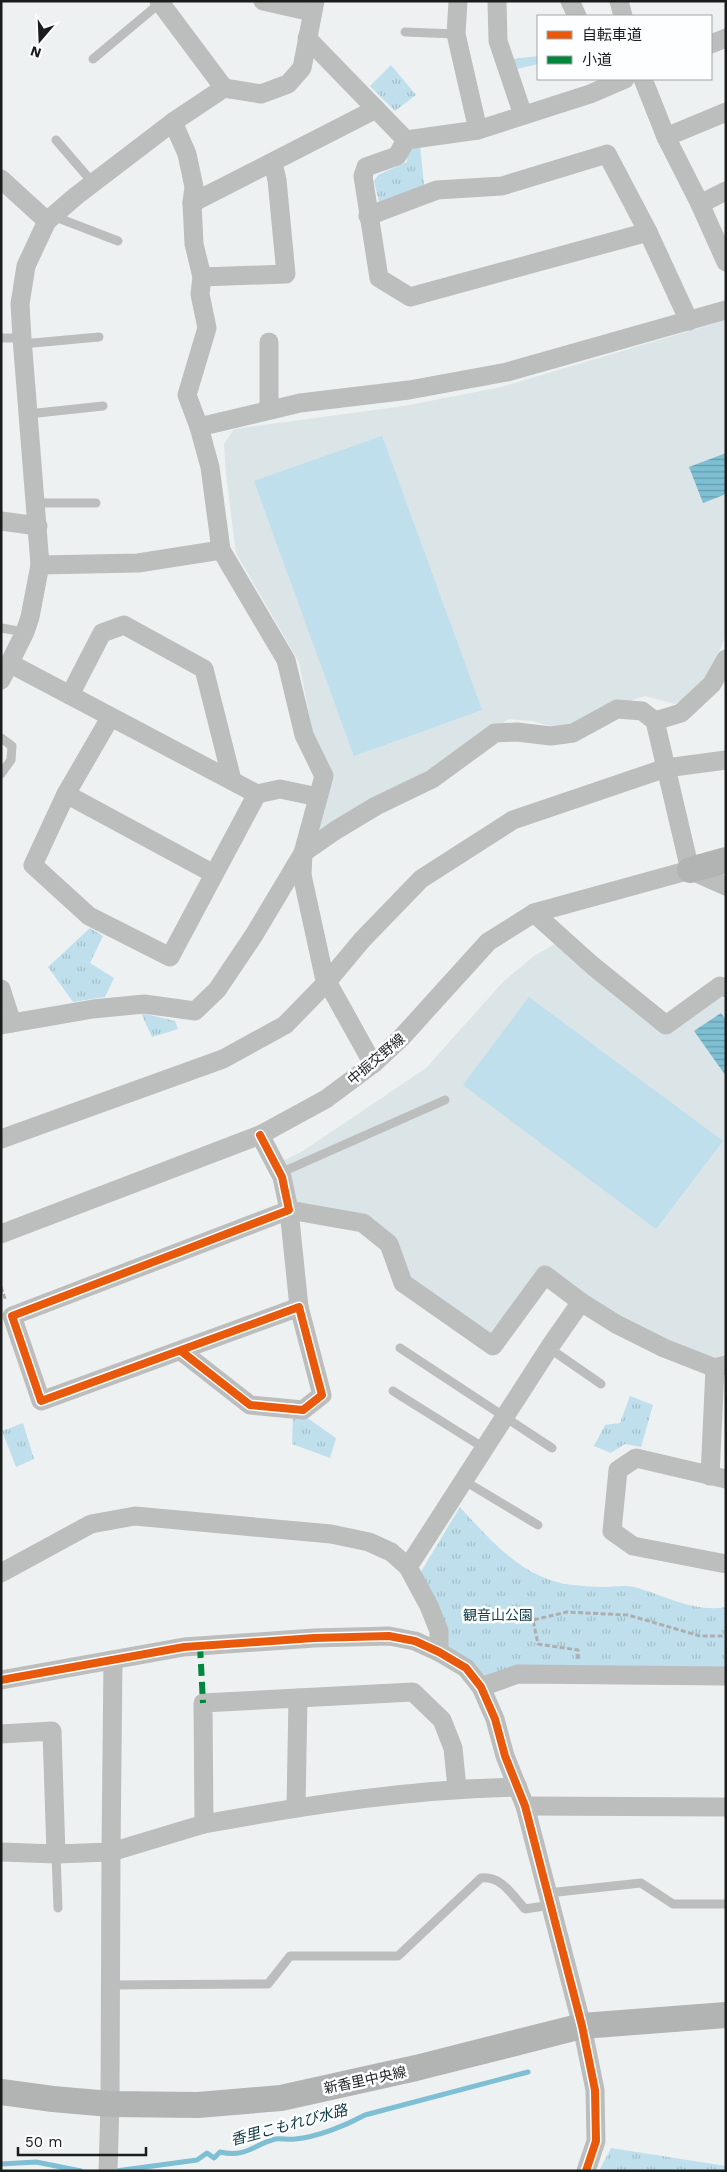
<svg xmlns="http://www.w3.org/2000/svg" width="727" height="2172" font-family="'Work Sans','Noto Sans JP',sans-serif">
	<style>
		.built { fill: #dbe4e7 }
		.park { fill: url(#park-tufts) }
		.pitch { fill: #bedfeb }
		.water { fill: url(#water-rules) }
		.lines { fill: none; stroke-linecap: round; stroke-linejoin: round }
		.stream { stroke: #7ebfd3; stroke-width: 5 }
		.path { stroke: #adaeaf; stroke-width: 3; stroke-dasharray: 5 2.5; stroke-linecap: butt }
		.lane { stroke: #bcbdbd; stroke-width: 9 }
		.street { stroke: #bcbdbd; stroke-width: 19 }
		.secondary { stroke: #b2b3b3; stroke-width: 26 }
		.quiet { stroke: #00873e; stroke-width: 6; stroke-dasharray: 12 6; stroke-linecap: butt }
		.cycleway-casing { stroke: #fdfeff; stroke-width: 11 }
		.cycleway { stroke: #e8590c; stroke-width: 8 }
		.labels { text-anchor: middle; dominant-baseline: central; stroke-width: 5; stroke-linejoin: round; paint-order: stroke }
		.street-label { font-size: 14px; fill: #1b1d1d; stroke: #fdfeff }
		.park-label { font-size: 14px; fill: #17404d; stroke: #fdfeff }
		.water-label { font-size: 15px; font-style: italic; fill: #0f3946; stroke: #fdfeff }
	</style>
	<defs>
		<pattern id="park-tufts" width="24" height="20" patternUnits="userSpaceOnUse" patternTransform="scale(1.25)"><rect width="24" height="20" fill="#bedfeb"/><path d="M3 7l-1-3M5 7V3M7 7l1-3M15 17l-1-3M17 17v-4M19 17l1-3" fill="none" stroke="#a3bfc9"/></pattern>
		<pattern id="water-rules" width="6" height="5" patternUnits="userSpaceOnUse" patternTransform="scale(1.25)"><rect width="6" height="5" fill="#7ebfd3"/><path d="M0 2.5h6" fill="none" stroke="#669bab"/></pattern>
	</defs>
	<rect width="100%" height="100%" fill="#eef1f2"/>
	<!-- built -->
	<g class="built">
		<polygon points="726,320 726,635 706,684 675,704 645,696 598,711 561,729 532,721 509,719 447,759 318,834 312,730 299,662 236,553 226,475 224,444 234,429 404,406 501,387"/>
		<polygon points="560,941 666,1028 715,993 726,1000 726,1360 715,1363 666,1344 544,1269 492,1340 407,1280 392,1241 291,1206 278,1163 303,1151 426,1068 503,982 534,956"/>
	</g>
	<!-- park -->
	<g class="park">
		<polygon points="538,56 538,64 517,69 513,59"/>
		<polygon points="391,65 416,95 395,111 370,86"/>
		<polygon points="420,146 424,185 379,202 374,181 378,175 407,162 407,148"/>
		<polygon points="90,928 103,936 90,963 114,978 105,997 73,1002 48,967"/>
		<polygon points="141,1013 175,1021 178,1029 152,1037"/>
		<polygon points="630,1396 653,1405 641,1447 625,1444 611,1453 594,1446 605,1425 620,1423"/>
		<polygon points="293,1414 303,1415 336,1438 330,1458 292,1444"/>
		<polygon points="23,1423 34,1459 16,1467 2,1431"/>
		<path d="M 460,1507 C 491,1541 524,1580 573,1585 C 583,1586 594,1587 604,1587 C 613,1587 625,1585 634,1587 C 665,1595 693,1613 726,1607 L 726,1669 L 483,1680 L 445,1649 L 419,1575 Z"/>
		<polygon points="611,2148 726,2166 726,2171 599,2171"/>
	</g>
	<!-- pitch -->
	<g class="pitch">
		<polygon points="382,436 482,710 354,756 254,481"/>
		<polygon points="529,997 723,1141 656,1229 463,1085"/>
	</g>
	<!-- water -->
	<g class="water">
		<polygon points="726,453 726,494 703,503 689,467"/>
		<polygon points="721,1013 726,1020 726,1076 694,1031"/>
	</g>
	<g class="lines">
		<!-- stream -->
		<g class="stream">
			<polyline points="1,2164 36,2162 81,2171"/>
			<path d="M 116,2171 L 197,2160 L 207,2153 L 214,2158 L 220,2152 C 246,2158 253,2145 275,2139 C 282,2138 288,2140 295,2139 C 317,2137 345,2126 365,2115 L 528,2072"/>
		</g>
		<!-- path -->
		<g class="path">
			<polyline points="1,1287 6,1301"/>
			<polyline points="578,1659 578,1650 538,1644 533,1620 567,1612 628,1615 700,1636 726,1636"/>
		</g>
		<!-- lane -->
		<g class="lane">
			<polyline points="405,32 456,34"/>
			<polyline points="93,59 160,3"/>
			<polyline points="56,140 93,183"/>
			<polyline points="53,216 118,241"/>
			<polyline points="1,338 22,338"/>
			<polyline points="22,344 99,337"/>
			<polyline points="28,414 103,406"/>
			<polyline points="36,503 96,503"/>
			<polyline points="1,628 25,632"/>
			<polyline points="1,738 12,746 11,760 1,774"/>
			<polyline points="280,1173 445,1100"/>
			<polyline points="400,1348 552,1448"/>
			<polyline points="549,1348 601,1384"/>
			<polyline points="393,1391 484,1448"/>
			<polyline points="463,1480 538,1525"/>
			<polyline points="56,1854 58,1908"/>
			<polyline points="548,1893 641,1883 673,1904 726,1904"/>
			<path d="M 109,1985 L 268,1984 L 290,1956 L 398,1956 L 481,1878 C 502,1876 511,1894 525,1909 L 551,1905"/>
		</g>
		<!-- street -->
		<g class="street">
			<polyline points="159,1 224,88"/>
			<polyline points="263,1 312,12"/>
			<polyline points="458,1 456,34 478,130 406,140 397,156 366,167 363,176 379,278 410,297 648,232 689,321"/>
			<polyline points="497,1 498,41 523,115"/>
			<polyline points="570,1 577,16"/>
			<polyline points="619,1 623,16"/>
			<polyline points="307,38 406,140"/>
			<polyline points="711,44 726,38"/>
			<polyline points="643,79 666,137 726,112"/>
			<polyline points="173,122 187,154 194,187 192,203 194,244 202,277 200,294 207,328 187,395 199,427 210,467 221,550 286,660 304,735 324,776 303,853 302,875 324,976 373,1064"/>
			<polyline points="478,130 590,94 625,79"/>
			<polyline points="666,137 700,204 726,191"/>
			<polyline points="1,179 47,221"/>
			<polyline points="192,203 376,109"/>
			<polyline points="700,204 726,262"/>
			<polyline points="368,216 437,190 502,186 607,154 648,232"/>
			<polyline points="202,277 286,274 277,180 273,163"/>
			<polyline points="269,410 269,342"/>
			<polyline points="199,427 300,403 409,390 507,372 726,310"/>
			<polyline points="1,521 38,526"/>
			<polyline points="40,565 138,563 221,550"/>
			<polyline points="11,664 257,794 280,789 318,797"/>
			<polyline points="1,680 25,632 30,617 40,565 22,338 20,304 26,266 47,221 76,196 173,122 224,88 261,94 288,84 302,68 315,1"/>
			<polyline points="70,695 102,633 124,625 204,669 232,780"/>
			<polyline points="110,718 66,794 33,865 89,916 170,957 257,794"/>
			<polyline points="655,721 681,713 712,684 726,659"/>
			<polyline points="66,794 214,874"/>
			<polyline points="690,870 726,886"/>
			<polyline points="534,913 593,966 666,1025 720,986 726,988"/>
			<polyline points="1,989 12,1023"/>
			<polyline points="1,1025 93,1009 144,1004 195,1011 217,990 254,935 303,853 336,830 376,806 432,779 495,733 517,732 551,736 573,733 617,709 642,711 655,721 690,870"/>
			<polyline points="1,1139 223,1059 285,1025 327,982 362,940 421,879 513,820 666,768 726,760"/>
			<polyline points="1,1234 260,1135 326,1099 373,1064 401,1038 488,942 534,913 690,870"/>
			<polyline points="581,1302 616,1324 664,1348 715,1368 726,1365"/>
			<polyline points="299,1307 289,1210 363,1223 389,1244 403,1283 493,1346 545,1275 581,1302 551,1345 408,1567"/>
			<polyline points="181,1351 250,1405 303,1410 322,1395 299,1307 41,1401 12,1316 289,1210 282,1177 260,1135"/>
			<polyline points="710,1476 715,1368"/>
			<polyline points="726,1479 636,1458 618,1470 612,1531 633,1546 726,1564"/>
			<polyline points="1,1573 91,1524 135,1516 331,1534 369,1542 391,1552 408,1567 429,1606 439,1631 439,1652"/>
			<polyline points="1,1680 184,1647 314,1638 389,1636 415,1641 439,1652 466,1668 481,1687 495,1719 505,1756 525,1806 582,2026 595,2090 596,2141 586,2171"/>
			<polyline points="481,1687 518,1674 726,1676"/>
			<polyline points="298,1698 413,1692 442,1720 453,1748 457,1788"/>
			<polyline points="1,1734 52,1731 56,1854 111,1852 113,1660"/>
			<polyline points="525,1806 726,1807"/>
			<path d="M 204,1824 C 307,1805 412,1789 518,1787"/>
			<polyline points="1,1852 56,1854"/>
			<polyline points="108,2171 110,2104 111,1852 204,1824 203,1703 298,1698 296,1807"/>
		</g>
		<!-- secondary -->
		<g class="secondary">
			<polyline points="690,870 726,860"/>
			<polyline points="1,2092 53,2099 110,2104 198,2105 281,2098 416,2068 582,2026 726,2015"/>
		</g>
		<!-- quiet -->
		<polyline class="quiet" points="200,1646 203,1703"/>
		<!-- cycleway casing -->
		<g class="cycleway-casing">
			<g id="cycleway">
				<polyline points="181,1351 250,1405 303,1410 322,1395 299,1307 41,1401 12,1316 289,1210 282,1177 260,1135"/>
				<polyline points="1,1680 184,1647 314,1638 389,1636 415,1641 439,1652 466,1668 481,1687 495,1719 505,1756 525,1806 582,2026 595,2090 596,2141 586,2171"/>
			</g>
		</g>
		<!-- cycleway -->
		<use href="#cycleway" class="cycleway"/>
	</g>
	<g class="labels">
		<!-- street labels -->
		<g class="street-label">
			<text transform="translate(376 1059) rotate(-40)">中振交野線</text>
			<text transform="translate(365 2080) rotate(-12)">新香里中央線</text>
		</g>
		<!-- park labels -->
		<g class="park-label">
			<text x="498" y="1615">観音山公園</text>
		</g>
		<!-- water labels -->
		<g class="water-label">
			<text transform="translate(289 2125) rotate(-15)">香里こもれび水路</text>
		</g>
	</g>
	<!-- border -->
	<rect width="727" height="2172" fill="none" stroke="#1b1d1d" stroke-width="5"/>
	<!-- legend -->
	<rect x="537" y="15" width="175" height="65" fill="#fdfeff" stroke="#a3a4a5"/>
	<rect x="547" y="31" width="25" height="8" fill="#e8590c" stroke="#a3a4a5"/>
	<text x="582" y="40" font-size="15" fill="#1b1d1d">自転車道</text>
	<rect x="547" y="56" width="25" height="8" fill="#00873e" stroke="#a3a4a5"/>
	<text x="582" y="65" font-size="15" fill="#1b1d1d">小道</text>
	<!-- north arrow -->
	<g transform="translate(40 40) rotate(199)" stroke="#fdfeff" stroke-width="4" paint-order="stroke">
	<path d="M0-4L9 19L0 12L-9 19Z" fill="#1b1d1d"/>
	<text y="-8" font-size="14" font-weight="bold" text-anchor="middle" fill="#1b1d1d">N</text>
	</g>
	<!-- scale -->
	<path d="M18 2147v8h128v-8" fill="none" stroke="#1b1d1d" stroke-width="2.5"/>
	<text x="25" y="2147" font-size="15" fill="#1b1d1d" stroke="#fdfeff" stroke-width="4" paint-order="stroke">50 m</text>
</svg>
